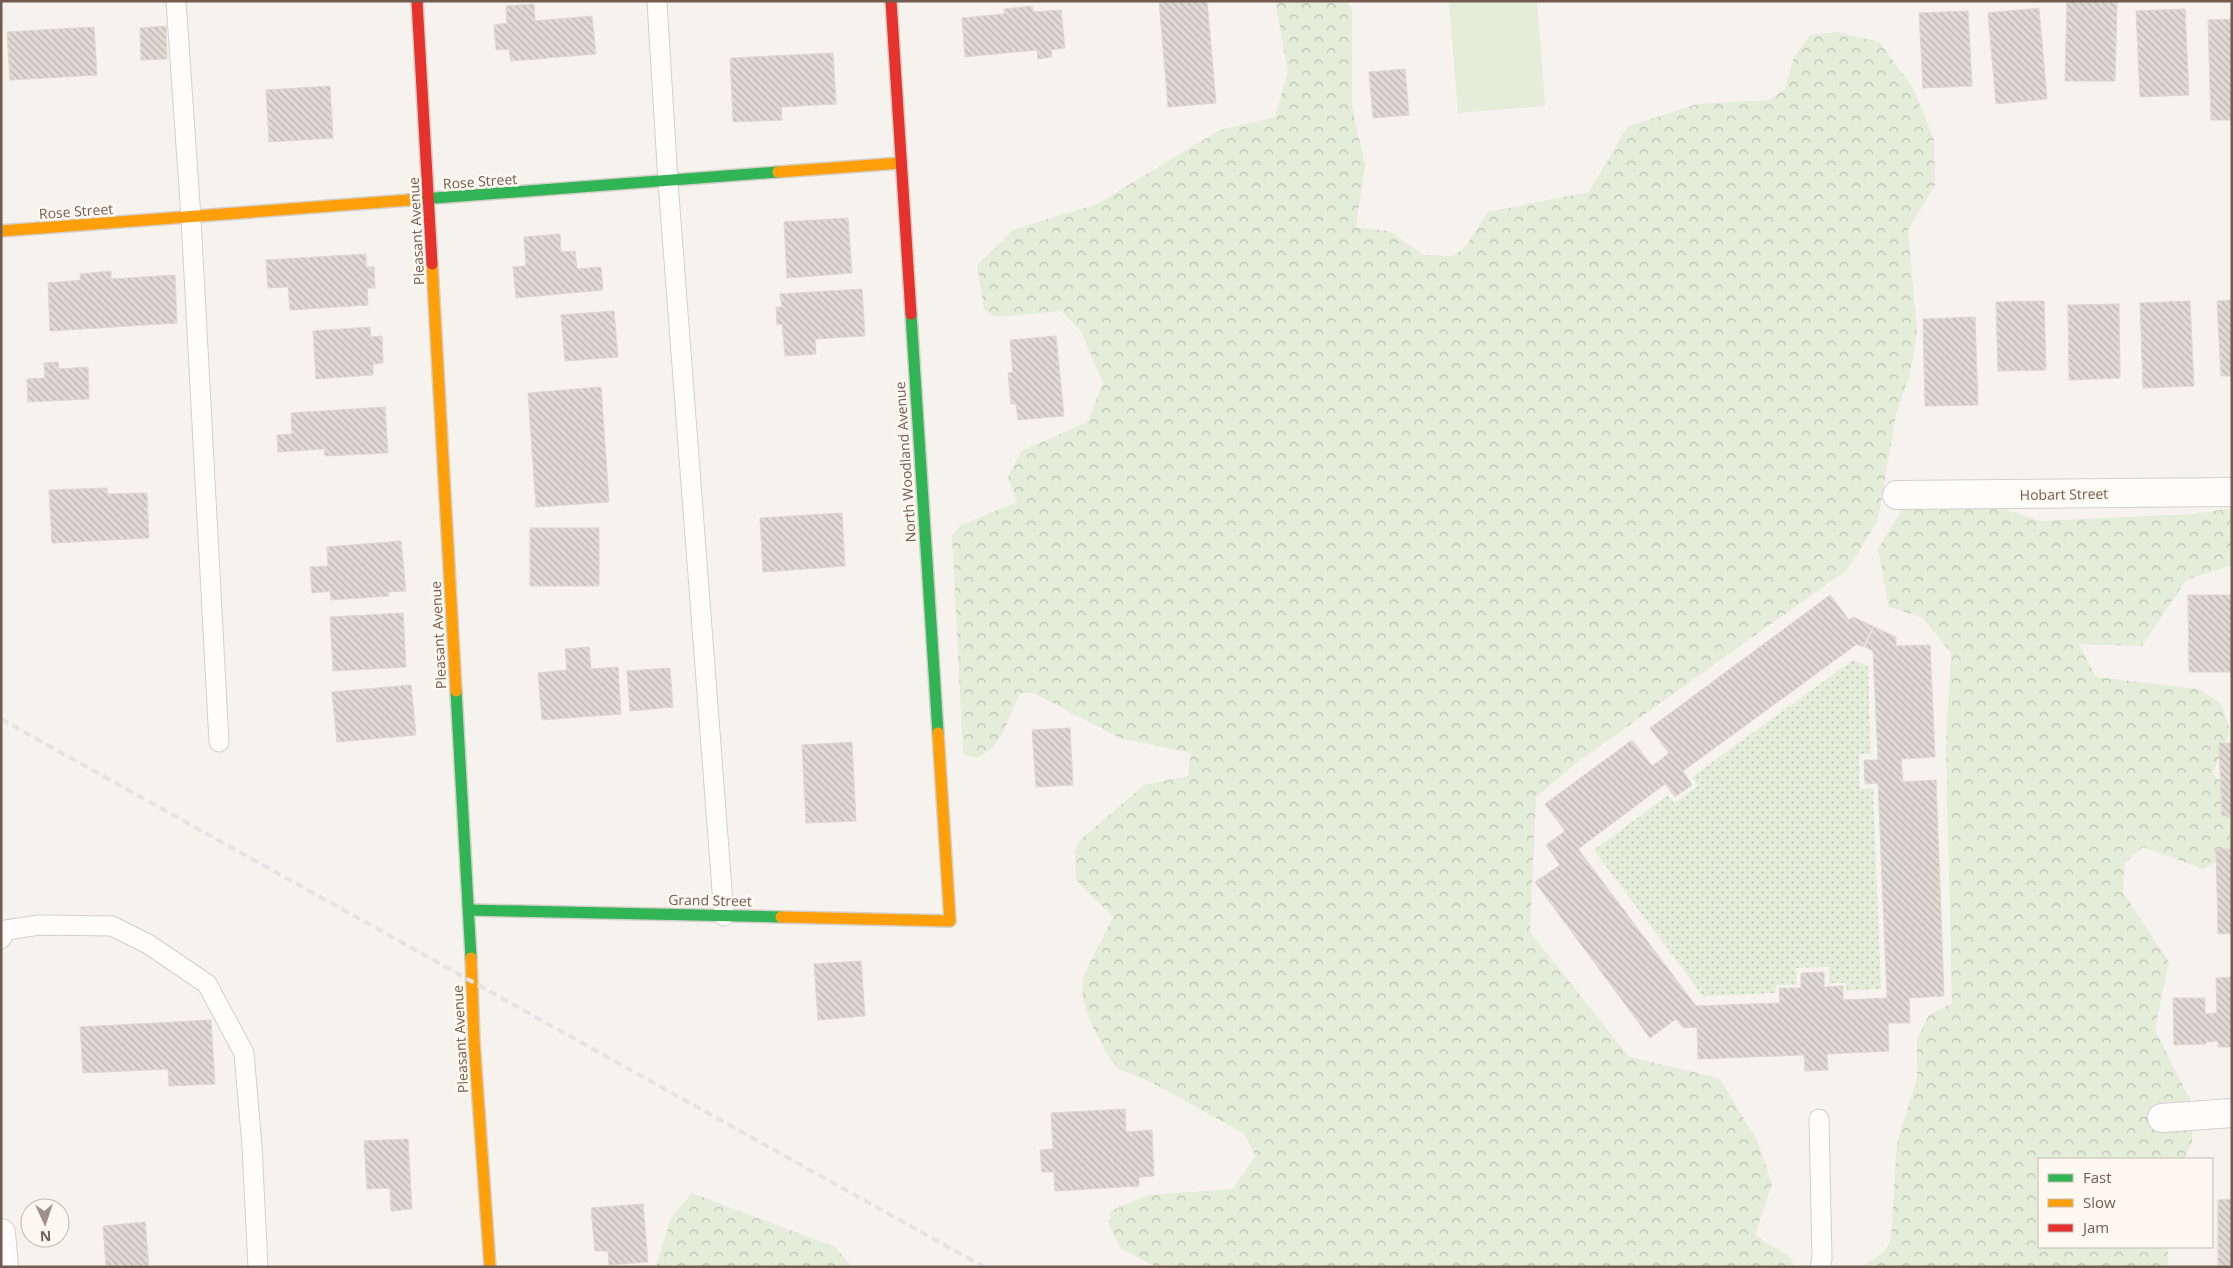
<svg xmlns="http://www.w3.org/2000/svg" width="2233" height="1268" font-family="'Open Sans',sans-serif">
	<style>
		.grass { fill: url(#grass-dots) }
		.forest { fill: url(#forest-crowns) }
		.park { fill: #e4ecda }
		.building { fill: url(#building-back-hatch); stroke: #dfd7d1 }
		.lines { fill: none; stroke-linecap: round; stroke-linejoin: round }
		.lane-casing { stroke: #d4cfc9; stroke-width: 21 }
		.street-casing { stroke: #d4cfc9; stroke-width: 30 }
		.fast-casing { stroke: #d4cfc9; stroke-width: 14 }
		.slow-casing { stroke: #d4cfc9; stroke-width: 14 }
		.jam-casing { stroke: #d4cfc9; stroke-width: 14 }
		.lane { stroke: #fefdfc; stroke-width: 19 }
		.street { stroke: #fefdfc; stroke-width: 28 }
		.fast { stroke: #30b455; stroke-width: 11 }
		.slow { stroke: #ff9f0a; stroke-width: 11 }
		.jam { stroke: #e5322d; stroke-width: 11 }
		.rail { stroke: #e5e3e6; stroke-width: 4; stroke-dasharray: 8 5; stroke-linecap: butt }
		.labels { text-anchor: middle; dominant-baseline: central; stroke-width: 5; stroke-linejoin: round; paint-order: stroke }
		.street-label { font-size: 14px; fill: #735b50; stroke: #fdf8f0 }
	</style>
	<defs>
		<pattern id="grass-dots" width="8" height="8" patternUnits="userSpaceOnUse" patternTransform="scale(1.25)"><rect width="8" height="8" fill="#e4ecda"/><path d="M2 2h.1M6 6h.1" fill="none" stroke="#bdc2b3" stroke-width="1.8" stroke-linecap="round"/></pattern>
		<pattern id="forest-crowns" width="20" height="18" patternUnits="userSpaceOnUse" patternTransform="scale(1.25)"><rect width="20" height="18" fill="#e4ecda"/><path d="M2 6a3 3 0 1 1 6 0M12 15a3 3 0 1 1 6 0" fill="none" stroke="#bdc2b3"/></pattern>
		<pattern id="building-back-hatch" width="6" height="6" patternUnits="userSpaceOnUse" patternTransform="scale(1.25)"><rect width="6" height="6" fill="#e0d9d4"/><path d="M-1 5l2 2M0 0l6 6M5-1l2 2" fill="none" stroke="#bab3ae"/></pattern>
	</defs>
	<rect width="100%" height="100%" fill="#f6f3ee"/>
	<!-- grass -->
	<polygon class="grass" points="1853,660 1868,666 1871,754 1859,754 1860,789 1873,788 1881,989 1846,991 1846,983 1829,983 1829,967 1796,968 1797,985 1776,985 1776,993 1703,996 1594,850 1668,795 1674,803 1698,786 1692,777"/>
	<!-- forest -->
	<g class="forest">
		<path d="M 1275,1 L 1345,1 L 1352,8 L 1352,106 L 1365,165 L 1356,227 L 1389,231 L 1424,255 L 1453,256 L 1465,247 L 1488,212 L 1589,192 L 1627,127 L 1697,104 L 1769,100 L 1785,89 L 1794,57 L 1810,35 L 1837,32 L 1879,42 L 1912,86 L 1934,140 L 1935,185 L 1908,230 L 1917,332 L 1910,374 L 1896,414 L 1878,520 L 1848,569 L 1575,764 L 1536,797 L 1530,932 L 1629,1057 L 1719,1078 L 1757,1140 L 1772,1184 L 1755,1235 L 1791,1258 L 1794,1267 L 1157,1267 L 1121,1249 L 1109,1225 L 1111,1211 L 1148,1195 L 1233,1189 L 1255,1156 L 1245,1134 L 1151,1082 L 1116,1068 C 1103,1045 1075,1004 1084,977 C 1091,957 1104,937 1113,917 L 1076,880 L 1075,852 L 1080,840 L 1144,785 L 1188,776 L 1191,753 L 1120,738 L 1033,693 L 1020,693 C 1007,719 1004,746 976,758 L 963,754 L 952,536 L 961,525 L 1017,502 L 1008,477 L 1021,451 L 1088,422 L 1103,382 L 1080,330 L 1061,311 L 995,317 L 984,309 L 977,265 L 1013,230 L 1097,204 L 1220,130 L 1275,117 L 1288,71 Z"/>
		<polygon points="1967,480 2000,508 2040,521 2194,514 2232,508 2232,565 2186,580 2142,646 2079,644 2096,677 2198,689 2222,704 2230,731 2213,774 2232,790 2232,846 2227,856 2203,869 2143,847 2125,863 2123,892 2169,962 2155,1030 2192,1103 2192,1141 2185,1159 2039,1159 2039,1247 2168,1247 2168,1267 1861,1267 1885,1251 1891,1239 1897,1143 1917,1078 1917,1039 1929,1015 1952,1003 1946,744 1951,653 1923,618 1889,607 1878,549 1919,482"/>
		<polygon points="692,1193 835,1247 852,1267 656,1267 671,1218"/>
	</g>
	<!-- park -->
	<polygon class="park" points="1449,1 1537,1 1545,106 1458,113"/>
	<!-- building -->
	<g class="building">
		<polygon points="1159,1 1207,1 1216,103 1168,107"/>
		<polygon points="2067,1 2117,1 2115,81 2065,81"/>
		<polygon points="534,4 535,21 592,16 596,54 511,61 509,49 496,50 494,25 507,23 506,6"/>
		<polygon points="1032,6 1033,12 1061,10 1065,48 1051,50 1052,57 1038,59 1037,50 965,57 962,18 1004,14 1004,9"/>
		<polygon points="2039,8 2047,99 1996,104 1988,13"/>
		<polygon points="2185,9 2189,95 2140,97 2136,11"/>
		<polygon points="1968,11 1972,86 1923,88 1919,13"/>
		<polygon points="2232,19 2232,120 2211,120 2208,20"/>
		<polygon points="166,26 167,59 141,60 140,28"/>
		<polygon points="94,27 97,75 10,80 7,32"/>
		<polygon points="833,53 836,104 781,107 782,120 733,122 730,58"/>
		<polygon points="1405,69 1409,115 1373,118 1369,72"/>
		<polygon points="330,86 333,138 269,142 266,90"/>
		<polygon points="848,218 852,273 787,278 784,222"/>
		<polygon points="560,234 561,252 575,251 577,269 601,267 603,290 516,298 513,267 526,266 524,237"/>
		<polygon points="366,254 366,267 374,267 375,288 367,288 368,305 290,310 288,287 268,288 266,260"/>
		<polygon points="111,271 111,279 175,275 177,323 50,331 48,283 81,280 80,274"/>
		<polygon points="862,289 865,336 815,339 816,354 785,356 782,324 777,325 776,307 782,307 780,294"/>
		<polygon points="2232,300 2232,376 2221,376 2217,301"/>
		<polygon points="2044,301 2046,370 1998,371 1996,302"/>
		<polygon points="2190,301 2194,386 2143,388 2140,303"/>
		<polygon points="2119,304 2120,378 2069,380 2068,305"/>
		<polygon points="614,311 618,357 565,361 561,315"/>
		<polygon points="1975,317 1978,405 1925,406 1923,319"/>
		<polygon points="370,327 371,337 382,336 383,363 373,364 373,375 316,379 313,331"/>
		<polygon points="1056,336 1064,416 1018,420 1016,404 1011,404 1008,373 1013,372 1010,340"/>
		<polygon points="58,362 59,369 88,367 89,399 28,402 27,379 45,378 44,363"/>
		<polygon points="601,387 609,502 536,507 528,393"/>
		<polygon points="385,407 388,453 325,456 324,449 278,452 277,435 292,434 291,413"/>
		<polygon points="107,488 107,494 147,493 149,538 52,543 49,490"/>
		<polygon points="842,513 845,566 763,572 760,518"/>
		<rect x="530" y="528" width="69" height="58"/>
		<polygon points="401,541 406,591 388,592 389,596 331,600 330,591 312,593 310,567 328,566 327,547"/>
		<polygon points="1830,595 1849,620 1853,617 1873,626 1863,647 1857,644 1683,771 1692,785 1675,797 1665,784 1578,849 1696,1006 1780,1003 1779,988 1801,988 1801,973 1824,972 1824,987 1843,986 1843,1000 1887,998 1878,783 1865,784 1864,760 1878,760 1873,651 1865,647 1874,627 1896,637 1896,646 1930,645 1935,757 1901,759 1903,782 1936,780 1944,996 1909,998 1910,1023 1888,1023 1889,1051 1827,1054 1828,1070 1805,1071 1804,1055 1698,1059 1697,1027 1683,1028 1676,1019 1650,1038 1535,882 1560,865 1546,845 1565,831 1545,804 1632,740 1652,766 1669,753 1650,728"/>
		<polygon points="2188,595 2232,595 2232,672 2189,672"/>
		<polygon points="403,613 406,667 333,671 330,617"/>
		<polygon points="589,647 591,669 618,667 621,714 542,720 538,673 567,670 565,649"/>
		<polygon points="670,668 673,707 630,711 627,671"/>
		<polygon points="411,685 416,735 337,742 332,692"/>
		<polygon points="1070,728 1073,785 1036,787 1032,730"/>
		<polygon points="852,742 856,821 806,823 802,745"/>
		<polygon points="2219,743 2232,743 2232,815 2222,816"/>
		<polygon points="2216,849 2232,849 2232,933 2218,934"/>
		<polygon points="861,961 865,1016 818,1020 814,964"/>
		<polygon points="2232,977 2232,1047 2218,1047 2218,1041 2206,1042 2206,1044 2174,1045 2173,998 2205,998 2205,1014 2217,1013 2216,978"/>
		<polygon points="211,1020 215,1084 169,1086 168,1069 83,1073 80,1027"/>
		<polygon points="1125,1109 1126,1132 1152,1130 1154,1176 1139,1177 1139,1186 1055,1191 1054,1172 1042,1172 1040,1150 1053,1149 1051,1113"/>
		<polygon points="408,1139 412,1209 391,1211 390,1188 367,1189 364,1141"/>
		<polygon points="2232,1199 2232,1267 2218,1267 2218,1200"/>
		<polygon points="643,1204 648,1262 609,1265 608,1251 595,1251 591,1208"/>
		<polygon points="145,1222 149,1267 106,1267 103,1226"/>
	</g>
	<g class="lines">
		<!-- lane casing -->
		<g class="lane-casing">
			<g id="lane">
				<polyline points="176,1 191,218 219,742"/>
				<polyline points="657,1 668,182 724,916"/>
				<polyline points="1,939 6,930 39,925 112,926 148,944 207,984 244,1053 252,1146 258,1267"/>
				<polyline points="1819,1119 1822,1259 1820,1267"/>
			</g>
		</g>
		<!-- street casing -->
		<g class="street-casing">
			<g id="street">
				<polyline points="1897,495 2232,492"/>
				<polyline points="2162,1118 2232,1113"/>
				<polyline points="1,1233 4,1267"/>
			</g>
		</g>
		<!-- fast casing -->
		<g class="fast-casing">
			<g id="fast">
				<polyline points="409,200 778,172"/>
				<polyline points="911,314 938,733"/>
				<polyline points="456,691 471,958"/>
				<polyline points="469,910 781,917"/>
			</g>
		</g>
		<!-- slow casing -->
		<g class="slow-casing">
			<g id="slow">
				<polyline points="778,172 901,163"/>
				<polyline points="1,231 409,200"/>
				<polyline points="432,264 456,691"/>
				<polyline points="781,917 950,921 938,733"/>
				<polyline points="471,958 474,1041 490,1267"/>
			</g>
		</g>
		<!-- jam casing -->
		<g class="jam-casing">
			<g id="jam">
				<polyline points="417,1 432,264"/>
				<polyline points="891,1 911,314"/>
			</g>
		</g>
		<!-- lane -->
		<use href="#lane" class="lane"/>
		<!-- street -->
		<use href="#street" class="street"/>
		<!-- fast -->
		<use href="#fast" class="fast"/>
		<!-- slow -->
		<use href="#slow" class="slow"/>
		<!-- jam -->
		<use href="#jam" class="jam"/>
		<!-- rail -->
		<polyline class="rail" points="1,719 984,1267"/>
	</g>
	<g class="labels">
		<!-- street labels -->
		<g class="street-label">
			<text transform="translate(480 181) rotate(-4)">Rose Street</text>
			<text transform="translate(76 211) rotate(-4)">Rose Street</text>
			<text transform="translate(416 231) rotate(-93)">Pleasant Avenue</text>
			<text transform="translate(905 462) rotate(-94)">North Woodland Avenue</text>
			<text transform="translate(2064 494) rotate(-1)">Hobart Street</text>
			<text transform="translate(438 635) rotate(-93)">Pleasant Avenue</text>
			<text transform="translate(710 900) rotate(1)">Grand Street</text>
			<text transform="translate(460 1039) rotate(-93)">Pleasant Avenue</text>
		</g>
	</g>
	<!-- border -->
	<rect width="2233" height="1268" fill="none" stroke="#735b50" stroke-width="5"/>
	<!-- legend -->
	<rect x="2038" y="1158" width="175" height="90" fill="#fdf8f0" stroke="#c6b9b0"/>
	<rect x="2048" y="1174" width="25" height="8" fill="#30b455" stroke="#c6b9b0"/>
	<text x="2083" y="1183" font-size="15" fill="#735b50">Fast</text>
	<rect x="2048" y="1199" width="25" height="8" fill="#ff9f0a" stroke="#c6b9b0"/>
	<text x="2083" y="1208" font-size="15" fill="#735b50">Slow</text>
	<rect x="2048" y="1224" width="25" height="8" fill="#e5322d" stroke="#c6b9b0"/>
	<text x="2083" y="1233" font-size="15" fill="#735b50">Jam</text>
	<!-- north arrow -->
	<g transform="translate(45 1223) rotate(177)"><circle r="24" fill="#fdf8f0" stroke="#c6b9b0"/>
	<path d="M0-4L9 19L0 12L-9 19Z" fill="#a19087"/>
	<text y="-8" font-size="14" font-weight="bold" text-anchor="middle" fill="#735b50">N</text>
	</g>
</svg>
